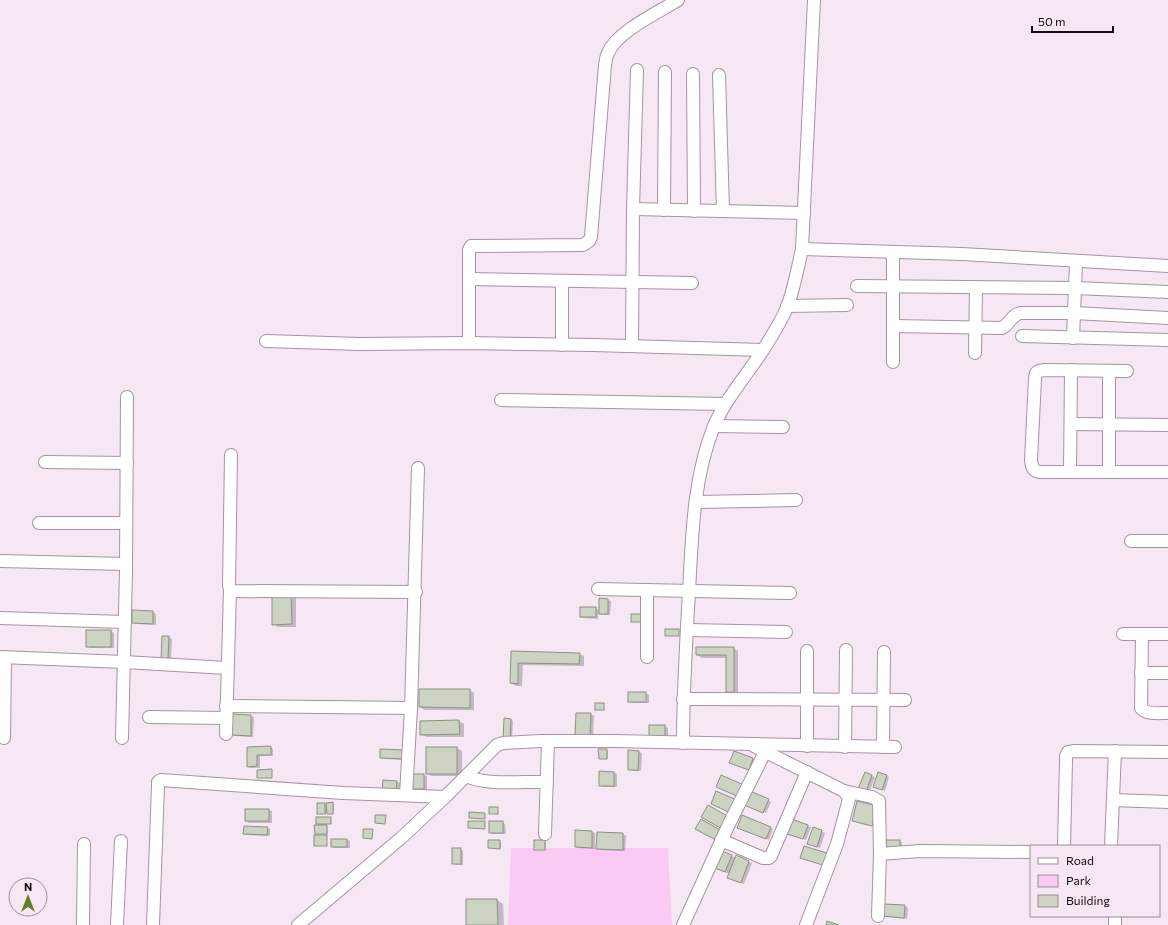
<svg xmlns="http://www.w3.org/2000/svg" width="1168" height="925" font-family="Commissioner,sans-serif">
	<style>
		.park { fill: #facaf4 }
		.shadow { fill: #0003 }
		.building { fill: #cdd3c2; stroke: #8c9182 }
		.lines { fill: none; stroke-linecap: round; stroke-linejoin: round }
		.minor-casing { stroke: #a395a1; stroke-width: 14 }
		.minor { stroke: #fff; stroke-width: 12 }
	</style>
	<rect width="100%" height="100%" fill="#f6e7f4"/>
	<!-- park -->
	<polygon class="park" points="511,848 668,848 672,925 508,925"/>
	<!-- shadow -->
	<g class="shadow">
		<polygon points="273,594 296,597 296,627 278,627 273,624"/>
		<polygon points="608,600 611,601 610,615 603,615 598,613 598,619 584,618 581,617 596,608 600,611"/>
		<polygon points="133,611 153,612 156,614 156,625 136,624 133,623"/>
		<polygon points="87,631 111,631 114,633 114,648 90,648 87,646"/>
		<polygon points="169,637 172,639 171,660 165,660"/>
		<polygon points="734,648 738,651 738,695 731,695 726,692 726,658 702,658 697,655"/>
		<polygon points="512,652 579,654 584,656 584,666 523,665 522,686 516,686 511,683"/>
		<polygon points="470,690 474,693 474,710 425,710 420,707"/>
		<polygon points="646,693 649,695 649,703 632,703 629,701"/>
		<polygon points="591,714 594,716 593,737 579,736"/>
		<polygon points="251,716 254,717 253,737 235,736 232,735"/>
		<polygon points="511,720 513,721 512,741 507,741"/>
		<polygon points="459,721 464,724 464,737 426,737 421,734 421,722"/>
		<polygon points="650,726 665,726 668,728 668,742"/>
		<polygon points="270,747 273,749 273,756 260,756 260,768 250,768 248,766 248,748"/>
		<polygon points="457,748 462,751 462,776 432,776 427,774"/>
		<polygon points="599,750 608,751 608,759 600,759"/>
		<polygon points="407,752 407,760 384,759 381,758"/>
		<polygon points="639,752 642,753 641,771 632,771 629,769"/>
		<polygon points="735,752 756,760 752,771 734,764"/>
		<polygon points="600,772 614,773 617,774 617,787 603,787 600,785"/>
		<polygon points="865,773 875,777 869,793 862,790"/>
		<polygon points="424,775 427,776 427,790 413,790 410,789"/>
		<polygon points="886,775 889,777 885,791 877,788"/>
		<polygon points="397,782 400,783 399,794 386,793"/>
		<polygon points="768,800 771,802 766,813 748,806"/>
		<polygon points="333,803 334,804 334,814 329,814 326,812 326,814 318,813 325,804 327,805"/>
		<polygon points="246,810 269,810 272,811 272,823 249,823 246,821"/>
		<polygon points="331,818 332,824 327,824 328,834 316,834 321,826 317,824"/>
		<polygon points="502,822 505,824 506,834 493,834 490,833"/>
		<polygon points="808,826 811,827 806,840 791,835"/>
		<polygon points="267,828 270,829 270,836 247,835 244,834"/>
		<polygon points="770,828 773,829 769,840 741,829"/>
		<polygon points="814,828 825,833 820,848 811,845"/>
		<polygon points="592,832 595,833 595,849 578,848 576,847"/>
		<polygon points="623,834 626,836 625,851 600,850 597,848"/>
		<polygon points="347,840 350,841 350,848 335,848 332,847"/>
		<polygon points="489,841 501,842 501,849 489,848"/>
		<polygon points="535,841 546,842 546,850 536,850"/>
		<polygon points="899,841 902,843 902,853 890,853"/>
		<polygon points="460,849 463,851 463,865 456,865 453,863"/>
		<polygon points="720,851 736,858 736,857 752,863 744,884 731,879 729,874 716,868"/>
		<polygon points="497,900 503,904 504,925 467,925"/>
		<polygon points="884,905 905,906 908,908 907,919 887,917 884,916"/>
	</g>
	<!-- building -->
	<g class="building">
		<polygon points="272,593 291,593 292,624 272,625"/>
		<polygon points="599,598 608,599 608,614 599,614"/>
		<rect x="580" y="607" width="16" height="10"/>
		<polygon points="132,610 153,611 153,624 132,623"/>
		<rect x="631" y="614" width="13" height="8"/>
		<rect x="665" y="629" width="14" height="7"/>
		<rect x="86" y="630" width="25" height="17"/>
		<polygon points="162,636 169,636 168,659 161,659"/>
		<polygon points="696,647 734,647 734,692 726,692 726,655 696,655"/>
		<polygon points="511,651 580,653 579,664 518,663 518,684 510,683"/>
		<polygon points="419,689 470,689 470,708 419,707"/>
		<rect x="628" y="692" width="18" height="10"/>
		<rect x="595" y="703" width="9" height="7"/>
		<polygon points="576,713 591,713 590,736 575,735"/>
		<polygon points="232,714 251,715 251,736 231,735"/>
		<polygon points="504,718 511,719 510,740 503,740"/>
		<polygon points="459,720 460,734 420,735 420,721"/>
		<rect x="649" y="725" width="16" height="16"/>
		<polygon points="271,746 271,755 257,755 257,766 247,767 247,747"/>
		<rect x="426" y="747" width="31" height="27"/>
		<polygon points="380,749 405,750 404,759 380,758"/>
		<polygon points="598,749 607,749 607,759 599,759"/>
		<polygon points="628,750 639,751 638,770 628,770"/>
		<polygon points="734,751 753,758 749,770 729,763"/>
		<polygon points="272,769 272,778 257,778 257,770"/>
		<polygon points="599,771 614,772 614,786 599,786"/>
		<polygon points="865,772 872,775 866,792 858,789"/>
		<polygon points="878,772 887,775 882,790 873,787"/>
		<rect x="409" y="774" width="15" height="15"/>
		<polygon points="721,775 744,785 739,797 716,787"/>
		<polygon points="383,780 397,781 396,793 382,792"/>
		<polygon points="716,791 737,800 731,813 711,804"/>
		<polygon points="750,791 769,799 763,813 744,805"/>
		<polygon points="857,801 878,806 872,826 852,821"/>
		<polygon points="333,802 333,814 327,814 326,803"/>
		<rect x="317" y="803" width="8" height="11"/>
		<polygon points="708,805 729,817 722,829 701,817"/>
		<rect x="489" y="807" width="9" height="7"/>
		<rect x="245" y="809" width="24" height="12"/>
		<polygon points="469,812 485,813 485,819 469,818"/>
		<polygon points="375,815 386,815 385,824 375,823"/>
		<polygon points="742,815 771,827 766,839 737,828"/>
		<rect x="316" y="817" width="15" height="7"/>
		<polygon points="701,819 720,830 714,839 695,829"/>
		<polygon points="792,819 808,825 803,839 787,834"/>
		<polygon points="468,821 485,821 485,829 468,828"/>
		<rect x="489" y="821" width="14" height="12"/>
		<polygon points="314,825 327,825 327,834 315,834"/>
		<polygon points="244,826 268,827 267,835 243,834"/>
		<polygon points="813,827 822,830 817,847 807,844"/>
		<polygon points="363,829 373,829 372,839 363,838"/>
		<polygon points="575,830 592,831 592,848 575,847"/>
		<polygon points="597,832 623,833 623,850 596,849"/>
		<rect x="314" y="835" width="13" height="11"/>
		<rect x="331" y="839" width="16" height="8"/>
		<polygon points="488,840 500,840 500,849 488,848"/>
		<rect x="534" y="840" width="11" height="10"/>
		<rect x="886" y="840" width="14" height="12"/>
		<polygon points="804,846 830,854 826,866 800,858"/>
		<rect x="452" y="848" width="9" height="16"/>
		<polygon points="719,850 732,855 725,872 712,867"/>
		<polygon points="736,855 749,861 741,883 727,878"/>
		<polygon points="466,899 497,899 498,925 466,925"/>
		<polygon points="883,904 905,905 904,918 883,916"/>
		<polygon points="827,921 839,925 826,925"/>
	</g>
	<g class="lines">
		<!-- minor casing -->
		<g class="minor-casing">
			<g id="minor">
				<polyline points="693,74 694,211"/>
				<polyline points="719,75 723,211"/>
				<polyline points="633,209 804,213"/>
				<polyline points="664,210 665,72"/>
				<polyline points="802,249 962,254 1168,266"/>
				<polyline points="469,279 692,283"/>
				<polyline points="562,281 562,345"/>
				<polyline points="857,286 1075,288 1168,292"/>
				<polyline points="787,306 847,305"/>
				<path d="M 893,326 L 1002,328 C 1010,324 1012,314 1021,313 L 1074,313 L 1168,318"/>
				<polyline points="1022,336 1168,340"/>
				<polyline points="1073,338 1076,262"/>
				<polyline points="266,341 360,344 469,343 593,345 763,350"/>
				<path d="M 469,343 L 469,250 L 471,246 L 583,245 L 589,241 L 591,237 L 605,65 C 606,61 606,56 608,53 C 616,32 659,12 678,0"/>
				<polyline points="632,346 633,209 637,70"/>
				<polyline points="975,353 976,287"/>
				<polyline points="893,362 893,252"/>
				<polyline points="1109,371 1109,472"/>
				<path d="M 1127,371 L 1044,370 C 1037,371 1035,372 1035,379 L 1031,460 C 1032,467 1032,470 1039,472 L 1168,472"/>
				<polyline points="501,400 725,404"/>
				<polyline points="1071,424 1168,425"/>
				<polyline points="714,426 783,427"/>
				<polyline points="231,455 229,586 231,591 416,592"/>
				<polyline points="45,462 127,463"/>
				<polyline points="1070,472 1071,370"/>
				<polyline points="696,502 796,500"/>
				<polyline points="39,523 126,523"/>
				<polyline points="1131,541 1168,541"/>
				<polyline points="0,561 126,564"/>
				<polyline points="598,589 790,593"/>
				<polyline points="0,618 125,622"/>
				<polyline points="687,630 786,632"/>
				<polyline points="1123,634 1168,634"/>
				<path d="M 1142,634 L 1141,708 C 1146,715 1160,713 1168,713"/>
				<polyline points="0,657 124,662 227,668"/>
				<polyline points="647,657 647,590"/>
				<polyline points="1141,673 1168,673"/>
				<polyline points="683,699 905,700"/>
				<polyline points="226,706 411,708"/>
				<polyline points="149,717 226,718"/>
				<polyline points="226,734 230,589"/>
				<polyline points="4,738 5,658"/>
				<polyline points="122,738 126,571 127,397"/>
				<path d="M 683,743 C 683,693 686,643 689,592 C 692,537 693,478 714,426 C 726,398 747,375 763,350 C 772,336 782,320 788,305 C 794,287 798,268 802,249 L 814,0"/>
				<polyline points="754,746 844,791 847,795 849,799 837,844 806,925"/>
				<polyline points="807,746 807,651"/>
				<polyline points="845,747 846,650"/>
				<polyline points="883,747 884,652"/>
				<path d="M 466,776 C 488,786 523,781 547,782"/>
				<polyline points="844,791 872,797 879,801 880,854 878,916"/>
				<polyline points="406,795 411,708 418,468"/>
				<polyline points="1113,800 1168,802"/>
				<polyline points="545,834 548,741"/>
				<polyline points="721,840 763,858 769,858 771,856 807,772"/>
				<polyline points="1064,846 1066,761 1066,756 1068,752 1075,751 1168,752"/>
				<polyline points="1111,846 1115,751"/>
				<polyline points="880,854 920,851 1031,852"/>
				<polyline points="83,925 84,844"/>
				<polyline points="117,925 121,841"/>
				<polyline points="153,925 158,785 158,782 161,780 343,793 445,797"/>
				<polyline points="298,925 401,838 445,797 497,745 503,743 541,741 614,741 895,747"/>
				<polyline points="683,925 729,824 765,752"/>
				<polyline points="1115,925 1115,916"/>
			</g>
		</g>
		<!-- minor -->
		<use href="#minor" class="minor"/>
	</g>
	<!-- legend -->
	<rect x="1030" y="845" width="130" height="72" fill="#f6e7f4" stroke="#9a8f98"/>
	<rect x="1038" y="858" width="20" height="6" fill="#ffffff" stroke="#9a8f98"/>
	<text x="1066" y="865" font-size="12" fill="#0f0b0f">Road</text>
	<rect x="1038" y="875" width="20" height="12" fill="#facaf4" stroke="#9a8f98"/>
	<text x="1066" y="885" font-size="12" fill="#0f0b0f">Park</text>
	<rect x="1038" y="895" width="20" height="12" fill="#cdd3c2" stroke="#9a8f98"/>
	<text x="1066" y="905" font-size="12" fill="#0f0b0f">Building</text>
	<!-- north arrow -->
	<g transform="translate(28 897)"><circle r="19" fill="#f6e7f4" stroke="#9a8f98"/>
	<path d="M0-3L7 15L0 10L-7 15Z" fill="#667c2d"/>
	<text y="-6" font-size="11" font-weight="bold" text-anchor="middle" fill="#0f0b0f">N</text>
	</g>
	<!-- scale -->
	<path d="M1032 26v6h81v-6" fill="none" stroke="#0f0b0f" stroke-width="2"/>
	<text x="1038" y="26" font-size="12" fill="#0f0b0f" stroke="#f6e7f4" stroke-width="3" paint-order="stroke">50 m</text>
</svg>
